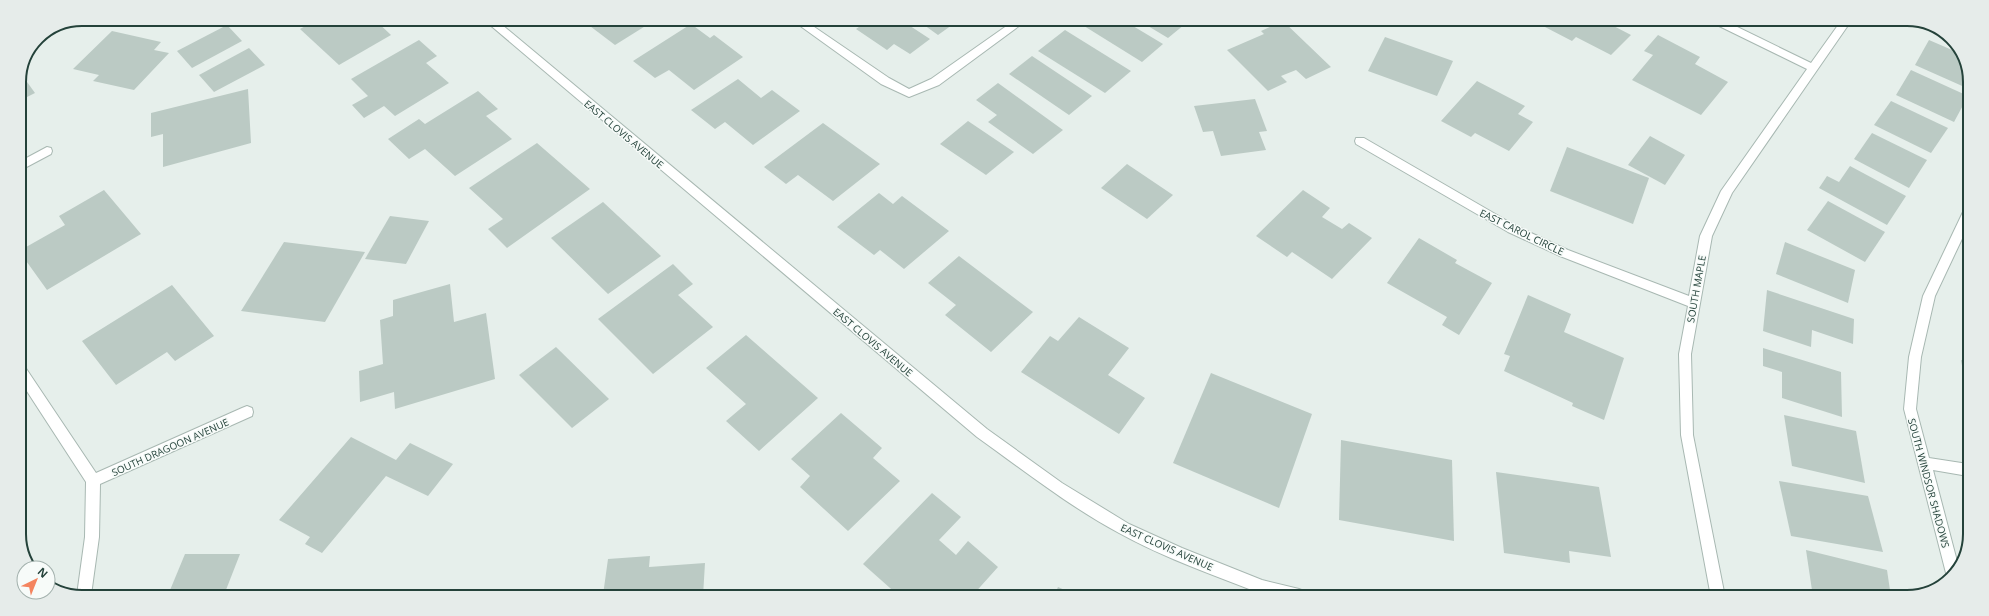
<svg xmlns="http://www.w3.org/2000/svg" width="1989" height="616" font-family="'Open Sans',sans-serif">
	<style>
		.building { fill: #bbcac4 }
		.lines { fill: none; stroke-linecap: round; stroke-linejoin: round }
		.minor-casing { stroke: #a8b8b2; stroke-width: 2 }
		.minor { fill: #fff; fill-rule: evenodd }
		.labels { text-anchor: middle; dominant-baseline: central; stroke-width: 3; stroke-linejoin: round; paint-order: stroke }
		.street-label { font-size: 10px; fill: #24423a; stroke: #f7fbf9 }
		.rim { fill: none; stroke: #24423a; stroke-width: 2 }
	</style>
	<rect width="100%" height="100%" fill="#e6efeb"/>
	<!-- building -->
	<g class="building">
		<polygon points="318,19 374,19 391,35 339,65 300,29"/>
		<polygon points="582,20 655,20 615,45"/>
		<polygon points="869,20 901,20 930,39 910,54 894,44 887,50 856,29"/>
		<polygon points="917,20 959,20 938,35"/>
		<polygon points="1077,20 1123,20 1163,44 1142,62 1076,21"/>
		<polygon points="1138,20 1190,20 1168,38"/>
		<polygon points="1283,21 1331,67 1306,79 1296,70 1281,76 1287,82 1268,91 1227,50 1264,34 1261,31"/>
		<polygon points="1486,21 1504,21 1498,27"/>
		<polygon points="1552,21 1604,21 1631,35 1611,55 1576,37 1572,41 1545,27"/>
		<polygon points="691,24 710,38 714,35 743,57 694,90 669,70 655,78 633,61"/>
		<polygon points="227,25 242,41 192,68 177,51"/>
		<polygon points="1065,30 1131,71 1105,93 1038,51"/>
		<polygon points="112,31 161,42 154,50 169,53 134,90 93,81 99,75 73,69"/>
		<polygon points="1658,35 1700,57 1695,64 1728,82 1701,115 1632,80 1653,55 1644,51"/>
		<polygon points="1385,37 1453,61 1437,96 1368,71"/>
		<polygon points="419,40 437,56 426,63 449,83 395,116 384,106 364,118 352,105 368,96 351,79"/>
		<polygon points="1929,40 1959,53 1970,78 1969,89 1915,65"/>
		<polygon points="249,48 265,65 214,92 199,75"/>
		<polygon points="1032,56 1092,96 1069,115 1009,74"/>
		<polygon points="1911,70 1968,96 1954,122 1896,95"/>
		<polygon points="22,75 35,93 19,101 19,82"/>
		<polygon points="738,79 761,98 772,90 800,111 753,145 725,122 715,129 691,110"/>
		<polygon points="1477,81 1525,106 1518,114 1533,122 1509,151 1475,133 1471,137 1441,121"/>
		<polygon points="998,83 1063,130 1033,154 988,122 997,115 976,100"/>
		<polygon points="248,89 251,143 163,167 163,134 151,137 151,113"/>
		<polygon points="478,91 498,109 486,116 512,139 455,176 425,149 409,159 388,139 419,119 425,124"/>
		<polygon points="1255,99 1267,131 1259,132 1266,150 1221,156 1213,131 1203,132 1194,106"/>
		<polygon points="1891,101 1948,128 1931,153 1874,125"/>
		<polygon points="968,121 1014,152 986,175 940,144"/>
		<polygon points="823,123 880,164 833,201 798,175 786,184 764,167"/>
		<polygon points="1872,133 1927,160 1909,188 1854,159"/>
		<polygon points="1650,136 1685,155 1665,185 1628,165"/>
		<polygon points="537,143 590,189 507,248 488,229 503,219 469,188"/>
		<polygon points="1567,147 1649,178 1633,224 1550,191"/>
		<polygon points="1127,164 1173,195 1147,219 1101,188"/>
		<polygon points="1850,166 1906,196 1887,225 1819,188 1827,176 1839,182"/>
		<polygon points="104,190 141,234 47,290 19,251 65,225 59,216"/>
		<polygon points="1303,190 1330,208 1322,217 1342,229 1349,223 1372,238 1332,279 1292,252 1287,257 1256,236"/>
		<polygon points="879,193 893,204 902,196 949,231 904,269 880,250 874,255 837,227"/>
		<polygon points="1828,201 1885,232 1865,262 1807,230"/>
		<polygon points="603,202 661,256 608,294 551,238"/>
		<polygon points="390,216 429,221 406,264 365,259"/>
		<polygon points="1419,238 1457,260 1455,263 1492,283 1459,335 1442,325 1447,317 1387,283"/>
		<polygon points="284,242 365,252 325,322 241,311"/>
		<polygon points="1785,242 1855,270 1848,303 1776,274"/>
		<polygon points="959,256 1033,312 991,352 945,315 956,305 928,283"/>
		<polygon points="673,264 693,284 678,295 713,327 653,374 598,319"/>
		<polygon points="450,284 454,322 486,313 495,379 395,409 394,392 360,402 359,371 383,364 380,320 393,316 393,300"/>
		<polygon points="172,285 214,336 175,361 167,352 116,385 82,341"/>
		<polygon points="1767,290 1854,319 1853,344 1812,330 1811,347 1763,331"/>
		<polygon points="1528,295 1571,314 1564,332 1624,358 1604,420 1572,406 1573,403 1504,371 1510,356 1504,354"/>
		<polygon points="1079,317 1129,348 1108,375 1145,398 1119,434 1021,372 1050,336 1058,341"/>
		<polygon points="746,335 818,398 759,451 726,421 746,404 706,368"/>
		<polygon points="556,347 609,399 572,428 519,375"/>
		<polygon points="1763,348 1841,372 1842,417 1782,398 1782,372 1763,366"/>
		<polygon points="1961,360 1969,362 1968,398 1968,399"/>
		<polygon points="1211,373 1312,414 1279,508 1173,463"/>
		<polygon points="841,413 882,448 873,458 900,481 848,531 800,487 810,476 791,459"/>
		<polygon points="1784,415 1856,431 1865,483 1792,466"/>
		<polygon points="351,437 396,460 410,443 453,464 428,496 386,476 322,553 305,544 310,537 279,520"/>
		<polygon points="1341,440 1452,460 1454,541 1339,520"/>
		<polygon points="1496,472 1599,487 1611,557 1569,551 1570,563 1504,553"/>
		<polygon points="1779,481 1868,496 1883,552 1791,536"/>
		<polygon points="932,493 961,517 939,540 956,555 968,541 998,567 972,596 899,596 863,564"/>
		<polygon points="1806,550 1887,570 1891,597 1813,597"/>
		<polygon points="185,554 240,554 224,595 168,595"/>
		<polygon points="650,556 649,567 705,563 703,596 603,595 608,559"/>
		<polygon points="1058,587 1078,596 1054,596"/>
	</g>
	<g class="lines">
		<!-- minor casing -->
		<g class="minor-casing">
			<g id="minor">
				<path d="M 483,19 L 495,19 L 987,429 L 1062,483 L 1129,524 L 1182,548 L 1262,580 L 1299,589 L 1304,591 L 1306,596 L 1272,596 L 1262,594 C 1214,575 1164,558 1119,533 C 1069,506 1023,470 977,437 Z"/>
				<polygon points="792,20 804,20 889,78 909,89 931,79 1015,20 1027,20 939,85 909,97 881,84"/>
				<polygon points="1712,21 1725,21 1811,63 1841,21 1851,21 1732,193 1712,236 1691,354 1693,435 1725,597 1711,597 1681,435 1679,354 1688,306 1560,256 1508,232 1356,144 1355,141 1356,138 1364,138 1516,226 1568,250 1689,296 1700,236 1721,191 1807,69 1713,23"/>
				<polygon points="47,147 51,148 52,151 51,154 19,171 19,162"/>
				<polygon points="1969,208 1969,224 1935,296 1921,357 1916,409 1929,458 1968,464 1968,476 1933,470 1958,565 1949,578 1946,573 1904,409 1909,357 1923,296 1963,212 1965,209"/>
				<polygon points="19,363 23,364 96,473 242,408 247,406 252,408 253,412 252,416 100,484 99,537 91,595 77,595 85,537 86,482 19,379"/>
			</g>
		</g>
		<!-- minor -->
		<use href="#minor" class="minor"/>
	</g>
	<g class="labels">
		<!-- street labels -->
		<g class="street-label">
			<text transform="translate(624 134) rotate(40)">EAST CLOVIS AVENUE</text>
			<text transform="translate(1522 232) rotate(26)">EAST CAROL CIRCLE</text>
			<text transform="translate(1696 289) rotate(-80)">SOUTH MAPLE</text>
			<text transform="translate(873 342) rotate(40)">EAST CLOVIS AVENUE</text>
			<text transform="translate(170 447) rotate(-24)">SOUTH DRAGOON AVENUE</text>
			<text transform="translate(1929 483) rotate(75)">SOUTH WINDSOR SHADOWS</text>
			<text transform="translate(1167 547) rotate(24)">EAST CLOVIS AVENUE</text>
		</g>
	</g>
	<!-- crop -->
	<path d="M0 0H1989V616H0ZM82 26H1907A56 56 0 0 1 1963 82V534A56 56 0 0 1 1907 590H82A56 56 0 0 1 26 534V82A56 56 0 0 1 82 26Z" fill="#e6ecea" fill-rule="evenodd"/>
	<path class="rim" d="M82 26H1907A56 56 0 0 1 1963 82V534A56 56 0 0 1 1907 590H82A56 56 0 0 1 26 534V82A56 56 0 0 1 82 26Z"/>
	<!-- north arrow -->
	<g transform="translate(36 580) rotate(43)"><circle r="19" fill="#f7fbf9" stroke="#a3b1ad"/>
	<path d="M0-3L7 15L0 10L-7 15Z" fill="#f4845f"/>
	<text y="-6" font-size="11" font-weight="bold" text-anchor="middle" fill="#24423a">N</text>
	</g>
</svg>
